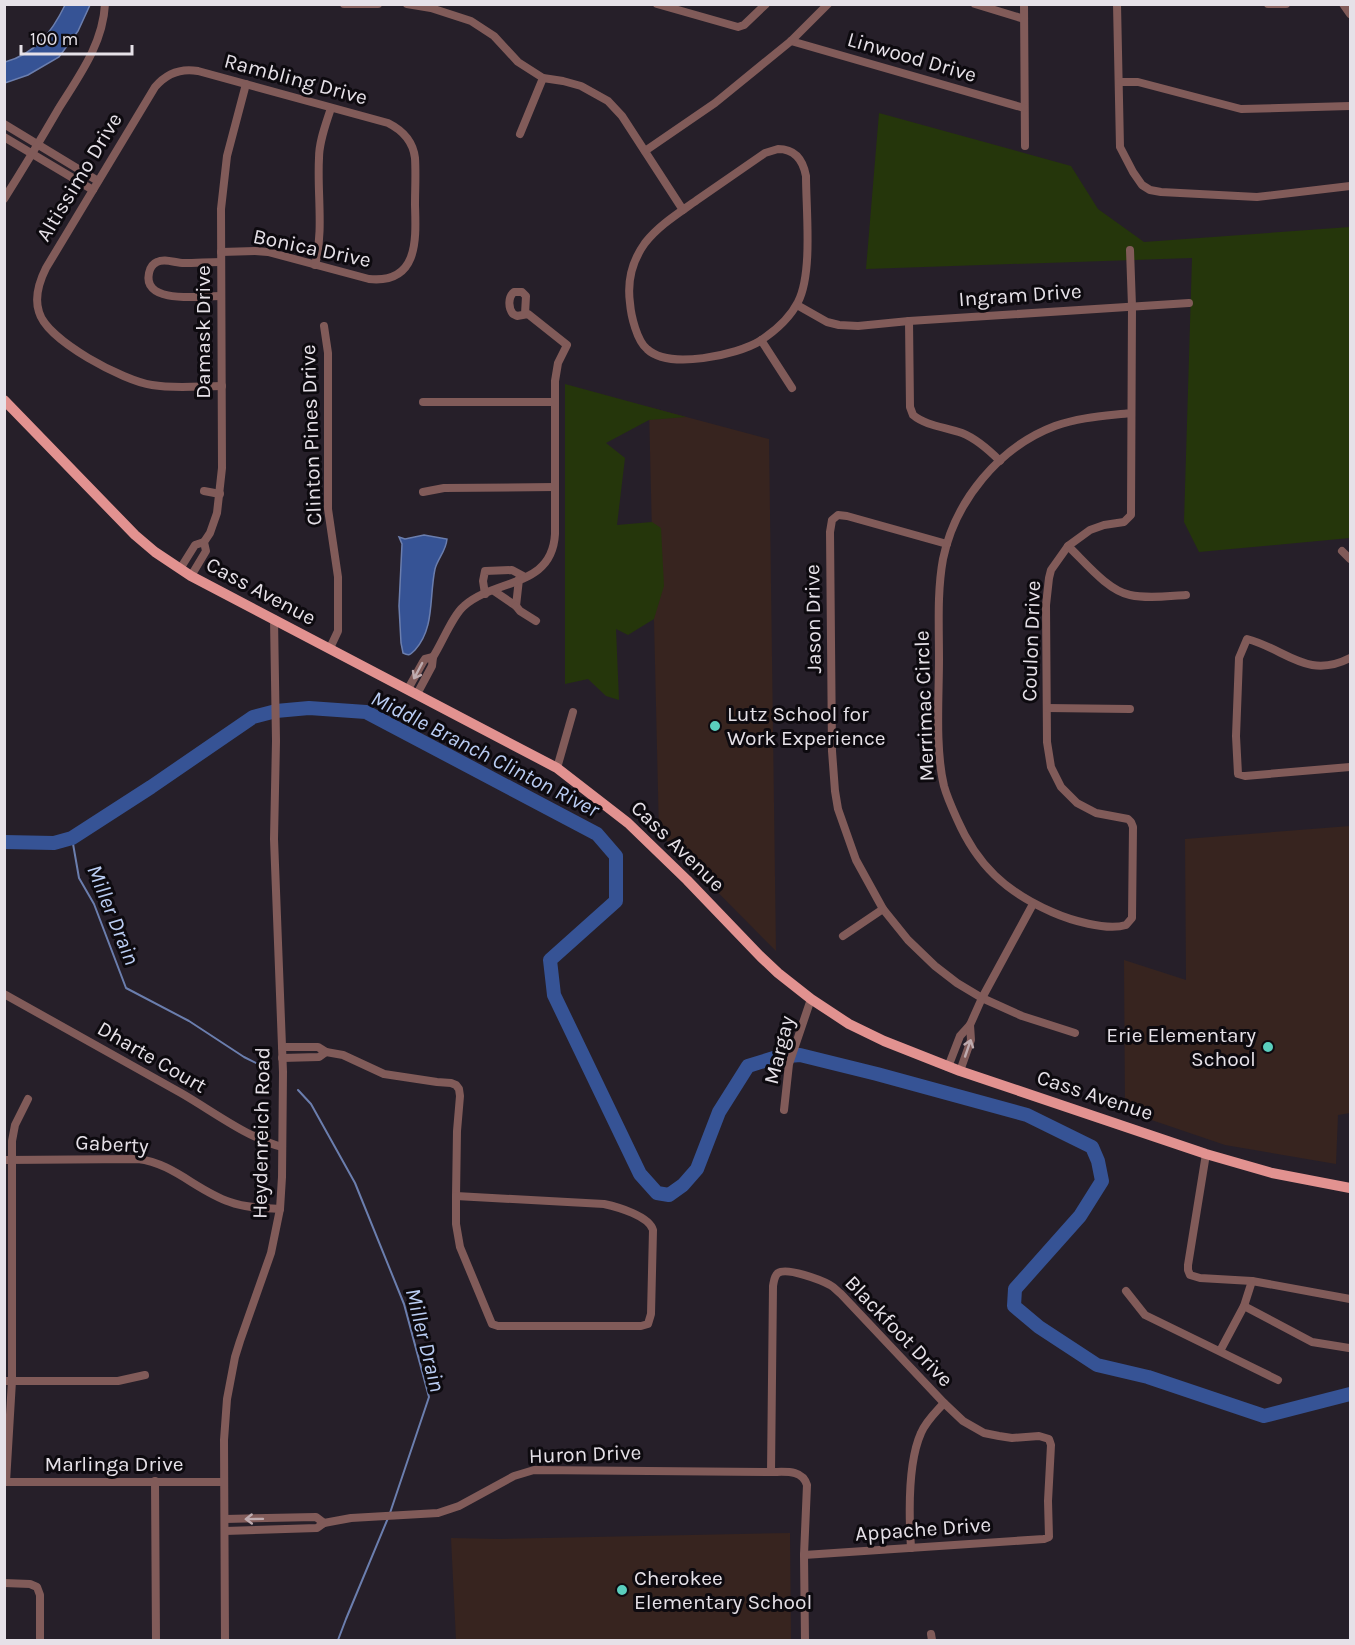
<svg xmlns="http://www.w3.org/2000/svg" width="1355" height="1645" font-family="Karla,sans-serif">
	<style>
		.education { fill: #37241f }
		.green { fill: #25360b }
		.water { fill: #365395; stroke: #6b7eae; stroke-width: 1.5 }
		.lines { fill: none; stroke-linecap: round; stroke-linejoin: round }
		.stream { stroke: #6b7eae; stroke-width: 2 }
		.river { stroke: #365395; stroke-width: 14 }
		.minor { stroke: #815b59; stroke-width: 8 }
		.major { stroke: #e29290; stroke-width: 10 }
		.oneway { stroke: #beabaf }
		.poi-dot { fill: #5acebd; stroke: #0d0a0f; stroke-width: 2 }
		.labels { text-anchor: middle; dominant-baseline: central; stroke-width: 6; stroke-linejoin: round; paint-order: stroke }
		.street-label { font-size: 21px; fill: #e6e1e8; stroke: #0d0a0f }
		.poi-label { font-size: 21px; fill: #e6e1e8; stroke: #0d0a0f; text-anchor: start }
		.water-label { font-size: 22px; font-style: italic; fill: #bacdf3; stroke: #0d0a0f }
	</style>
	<rect width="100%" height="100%" fill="#261f29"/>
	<!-- education -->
	<g class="education">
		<polygon points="649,407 769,439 776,951 659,833"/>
		<polygon points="1350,826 1350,1113 1338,1115 1336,1164 1225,1145 1125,1111 1124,960 1186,980 1185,839"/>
		<polygon points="790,1533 791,1640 456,1640 451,1538 500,1539"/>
	</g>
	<!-- green -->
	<g class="green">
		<polygon points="879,113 1071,166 1098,209 1144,242 1350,227 1350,538 1199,552 1184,522 1192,258 866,269"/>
		<polygon points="565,384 686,417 649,420 606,443 625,458 617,525 652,522 661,528 664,586 654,619 628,635 616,629 619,700 606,696 588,679 565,684"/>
	</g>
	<!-- water -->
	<g class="water">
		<path d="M 65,5 L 90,5 L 78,31 L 59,57 L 28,75 L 5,83 L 5,62 C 35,54 52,32 65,5 Z"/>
		<path d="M 424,535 L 447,539 C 446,551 438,558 435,569 C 429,597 435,628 415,650 C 410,655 409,656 403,653 L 401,643 L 399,606 L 402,544 L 399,537 L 405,539 Z"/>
	</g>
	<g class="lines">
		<!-- stream -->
		<g class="stream">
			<polyline points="72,838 79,878 94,904 126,988 189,1021 244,1057 264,1067"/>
			<polyline points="298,1090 311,1104 355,1183 404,1304 429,1397 390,1513"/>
			<polyline points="338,1640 346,1619 388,1518"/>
		</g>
		<!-- river -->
		<polyline class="river" points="4,842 54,843 72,838 151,787 253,717 276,711 309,708 366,712 597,834 616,856 616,901 550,960 554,995 640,1174 657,1193 669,1195 683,1185 697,1169 719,1112 748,1066 777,1057 800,1055 877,1074 1027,1115 1092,1147 1098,1161 1102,1181 1080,1216 1015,1289 1014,1306 1039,1327 1097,1365 1148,1377 1264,1416 1350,1394"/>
		<!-- minor -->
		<g class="minor">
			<polyline points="344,4 378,4"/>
			<polyline points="407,4 431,8 471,21 494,36 518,62 543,78 563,81 581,86 608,101 622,116 683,210"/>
			<polyline points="657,4 738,27 744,25 766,4"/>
			<polyline points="975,4 1024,19"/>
			<polyline points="1024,4 1025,146"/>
			<polyline points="1117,4 1120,147 1133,172 1142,185 1150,190 1161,192 1257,197 1350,186"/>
			<polyline points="1268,4 1286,4"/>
			<polyline points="1343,4 1350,14"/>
			<polyline points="791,41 1024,108"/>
			<polyline points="1119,82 1138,82 1241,109 1350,106"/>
			<polyline points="4,124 98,181"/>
			<polyline points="520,134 543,78"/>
			<polyline points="4,137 93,190"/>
			<path d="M 778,149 C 795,149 803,160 806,176 C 806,210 813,273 798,302 C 790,318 775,331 760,341 C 737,355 669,370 647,349 C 637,341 631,316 630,303 C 627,281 632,261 645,243 C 659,225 679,213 697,200 C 720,184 742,169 765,153 Z"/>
			<polyline points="645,151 715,103 791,41 828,4"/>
			<path d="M 4,199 C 23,169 41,139 59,108 C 79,76 103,44 105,4"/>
			<path d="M 1130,250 L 1132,306 L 1131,515 L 1124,522 L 1104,525 L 1090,530 L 1068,546 L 1051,570 L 1049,578 L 1046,605 L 1047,742 L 1051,767 L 1061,787 L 1077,803 L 1096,813 L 1128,819 L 1131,822 L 1133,827 L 1132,918 L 1126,925 C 1106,931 1070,920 1052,912 C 1006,892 977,865 957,819 C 952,808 947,797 944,786 C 935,749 939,697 939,659 C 939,626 937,592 943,559 C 955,501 999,447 1055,426 C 1080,417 1105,416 1131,413"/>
			<path d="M 221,252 L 255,251 L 268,252 L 369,279 C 419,284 416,239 415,205 C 415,190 416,174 415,158 C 413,141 402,130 388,123 L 198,71 C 181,68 166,74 155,87 L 46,268 C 39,282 34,297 39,312 C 47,341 124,381 152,385 C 175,389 199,386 222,386"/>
			<path d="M 221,262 C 209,262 196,263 184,263 C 175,263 165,258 157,262 C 152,264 150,268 149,273 C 142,305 202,296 221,296"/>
			<path d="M 315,265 C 324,230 317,194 319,158 C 319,141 326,124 331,108"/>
			<polyline points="797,305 827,322 839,325 858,326 909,321 1189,303"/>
			<path d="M 909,321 L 910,407 L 913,415 C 926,426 946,427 962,433 C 977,439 989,450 1000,461"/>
			<polyline points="324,326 328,353 328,509 338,577 338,631 330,648"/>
			<polyline points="761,340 792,388"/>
			<polyline points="423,402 555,402"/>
			<polyline points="204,491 220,494"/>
			<polyline points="423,492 444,488 555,487"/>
			<polyline points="947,544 847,516 838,515 832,520 830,532 832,751 835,791 838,809 856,860 883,909 908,940 935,966 957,983 982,998 1022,1016 1075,1033"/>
			<path d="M 1068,546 C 1085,562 1107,590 1130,595 C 1148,599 1168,596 1186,595"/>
			<polyline points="1342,551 1350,559"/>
			<polyline points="180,569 195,545 204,542"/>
			<polyline points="191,576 206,551 204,542 210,533 217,513 222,468 221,209 227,156 246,84"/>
			<polyline points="494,591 516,606 519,579"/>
			<polyline points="485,594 483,581 485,571 512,570 525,577"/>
			<polyline points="516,606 520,611 536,621"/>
			<path d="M 433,657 C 442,643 453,615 464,606 C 496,578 552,588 555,534 L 555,381 L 558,363 L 567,345 L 528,314 L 517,316 L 513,314 C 508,308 508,297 514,292 L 522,292 L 526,296 L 525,314"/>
			<path d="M 1350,658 C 1307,680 1286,649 1247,639 L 1239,658 L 1236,736 L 1238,774 L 1245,776 L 1350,767"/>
			<polyline points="408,689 423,662 425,659 433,657 432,666 417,694"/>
			<polyline points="1047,708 1130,709"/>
			<polyline points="557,768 573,712"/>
			<polyline points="843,936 883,909"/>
			<path d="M 4,994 C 63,1027 122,1060 181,1093 C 214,1112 246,1137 282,1147"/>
			<polyline points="282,1047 318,1047 326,1052 319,1057 282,1058"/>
			<polyline points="326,1052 343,1055 384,1074 437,1082 451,1083 456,1085 459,1089 460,1096 457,1131 456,1196"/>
			<polyline points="948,1067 960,1036 970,1025 982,998 1033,904"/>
			<polyline points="960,1071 971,1040 970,1025"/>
			<polyline points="784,1110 789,1064 811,999"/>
			<polyline points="1206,1154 1188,1265 1188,1270 1190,1275 1200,1278 1252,1281 1350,1299"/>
			<path d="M 4,1160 L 138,1159 C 173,1163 197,1191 230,1202 C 246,1208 264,1208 280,1209"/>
			<path d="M 456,1196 L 604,1204 C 618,1207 649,1216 653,1230 L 651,1314 L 648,1324 L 641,1326 L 498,1326 L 492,1324 L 460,1247 L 456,1224 Z"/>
			<polyline points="1126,1291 1145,1315 1278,1380"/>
			<polyline points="1244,1306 1312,1342 1349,1348"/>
			<polyline points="1220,1351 1244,1306 1252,1281"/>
			<polyline points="4,1381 118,1381 145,1375"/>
			<path d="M 771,1472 L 773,1286 C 774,1281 774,1276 778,1273 C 787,1267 821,1280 830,1285 C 834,1287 837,1291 841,1294 L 944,1403 L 963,1421 L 984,1433 L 999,1436 L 1012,1438 L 1039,1436 L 1049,1439 L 1051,1445 L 1048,1501 L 1049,1537 L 1044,1539 L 804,1555"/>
			<polyline points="155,1481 156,1640"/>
			<polyline points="4,1482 224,1482"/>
			<polyline points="6,1482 12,1381 12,1141 15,1125 28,1099"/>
			<polyline points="225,1519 316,1517 324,1523"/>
			<path d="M 225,1531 L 317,1528 L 324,1523 L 351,1518 L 438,1513 L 459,1506 L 514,1476 L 534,1470 L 771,1472 C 785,1472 802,1469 807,1485 L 804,1555 L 805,1640"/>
			<path d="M 911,1548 C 909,1516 908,1462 921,1433 C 926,1421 936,1412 944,1403"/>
			<polyline points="4,1583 30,1584 37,1587 40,1595 40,1640"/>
			<polyline points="931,1634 932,1640"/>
			<polyline points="225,1640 224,1440 227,1399 235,1357 240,1341 271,1253 280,1209 282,1177 283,1072 274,839 276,741 274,619"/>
		</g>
		<!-- major -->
		<polyline class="major" points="4,400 135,535 155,552 191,576 557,768 628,823 687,880 761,957 778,973 811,999 849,1024 884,1041 960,1071 1206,1154 1272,1173 1350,1188"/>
	</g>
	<!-- one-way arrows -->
	<defs><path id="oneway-shaft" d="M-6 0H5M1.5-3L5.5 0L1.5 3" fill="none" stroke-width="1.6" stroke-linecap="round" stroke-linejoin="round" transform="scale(1.5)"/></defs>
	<g class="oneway">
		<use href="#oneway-shaft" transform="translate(418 671) rotate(118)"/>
		<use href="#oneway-shaft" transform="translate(968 1048) rotate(-71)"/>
		<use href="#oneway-shaft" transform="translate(254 1519) rotate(179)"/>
	</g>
	<!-- markers -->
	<g class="poi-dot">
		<circle cx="715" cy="726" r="6"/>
		<circle cx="1268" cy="1047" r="6"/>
		<circle cx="622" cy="1590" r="6"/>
	</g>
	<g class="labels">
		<!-- street labels -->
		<g class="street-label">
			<text transform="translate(912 57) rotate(16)">Linwood Drive</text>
			<text transform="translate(296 79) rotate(15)">Rambling Drive</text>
			<text transform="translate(79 177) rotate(-59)">Altissimo Drive</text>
			<text transform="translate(312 248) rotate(12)">Bonica Drive</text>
			<text transform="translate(1020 295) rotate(-4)">Ingram Drive</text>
			<text transform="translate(203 332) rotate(-90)">Damask Drive</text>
			<text transform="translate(311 435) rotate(-92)">Clinton Pines Drive</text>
			<text transform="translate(261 591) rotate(28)">Cass Avenue</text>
			<text transform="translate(813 619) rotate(-91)">Jason Drive</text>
			<text transform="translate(1031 641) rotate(-88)">Coulon Drive</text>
			<text transform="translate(924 706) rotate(-92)">Merrimac Circle</text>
			<text transform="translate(678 846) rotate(44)">Cass Avenue</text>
			<text transform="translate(779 1050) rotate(-76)">Margay</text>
			<text transform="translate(152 1057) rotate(30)">Dharte Court</text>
			<text transform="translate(1095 1095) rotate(18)">Cass Avenue</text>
			<text transform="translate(261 1133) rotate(-89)">Heydenreich Road</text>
			<text transform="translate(112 1144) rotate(3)">Gaberty</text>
			<text transform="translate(899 1331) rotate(46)">Blackfoot Drive</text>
			<text transform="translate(585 1454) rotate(-2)">Huron Drive</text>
			<text x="114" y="1464">Marlinga Drive</text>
			<text transform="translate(923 1529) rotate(-4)">Appache Drive</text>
		</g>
		<!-- poi labels -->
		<g class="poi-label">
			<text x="727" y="714">Lutz School for<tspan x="727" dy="24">Work Experience</tspan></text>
			<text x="1256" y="1035" text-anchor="end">Erie Elementary<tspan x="1256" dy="24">School</tspan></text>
			<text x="634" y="1578">Cherokee<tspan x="634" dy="24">Elementary School</tspan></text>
		</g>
		<!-- water labels -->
		<g class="water-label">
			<text transform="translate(485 754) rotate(27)">Middle Branch Clinton River</text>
			<text transform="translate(113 915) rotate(68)">Miller Drain</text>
			<text transform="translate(425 1340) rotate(76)">Miller Drain</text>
		</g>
	</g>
	<!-- border -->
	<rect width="1355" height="1645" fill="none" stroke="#e6e1e8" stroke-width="12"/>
	<!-- scale -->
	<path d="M21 45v9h111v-9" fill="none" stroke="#e6e1e8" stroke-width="3"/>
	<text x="30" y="45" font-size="18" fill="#e6e1e8" stroke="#0d0a0f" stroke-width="4.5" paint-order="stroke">100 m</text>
</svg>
